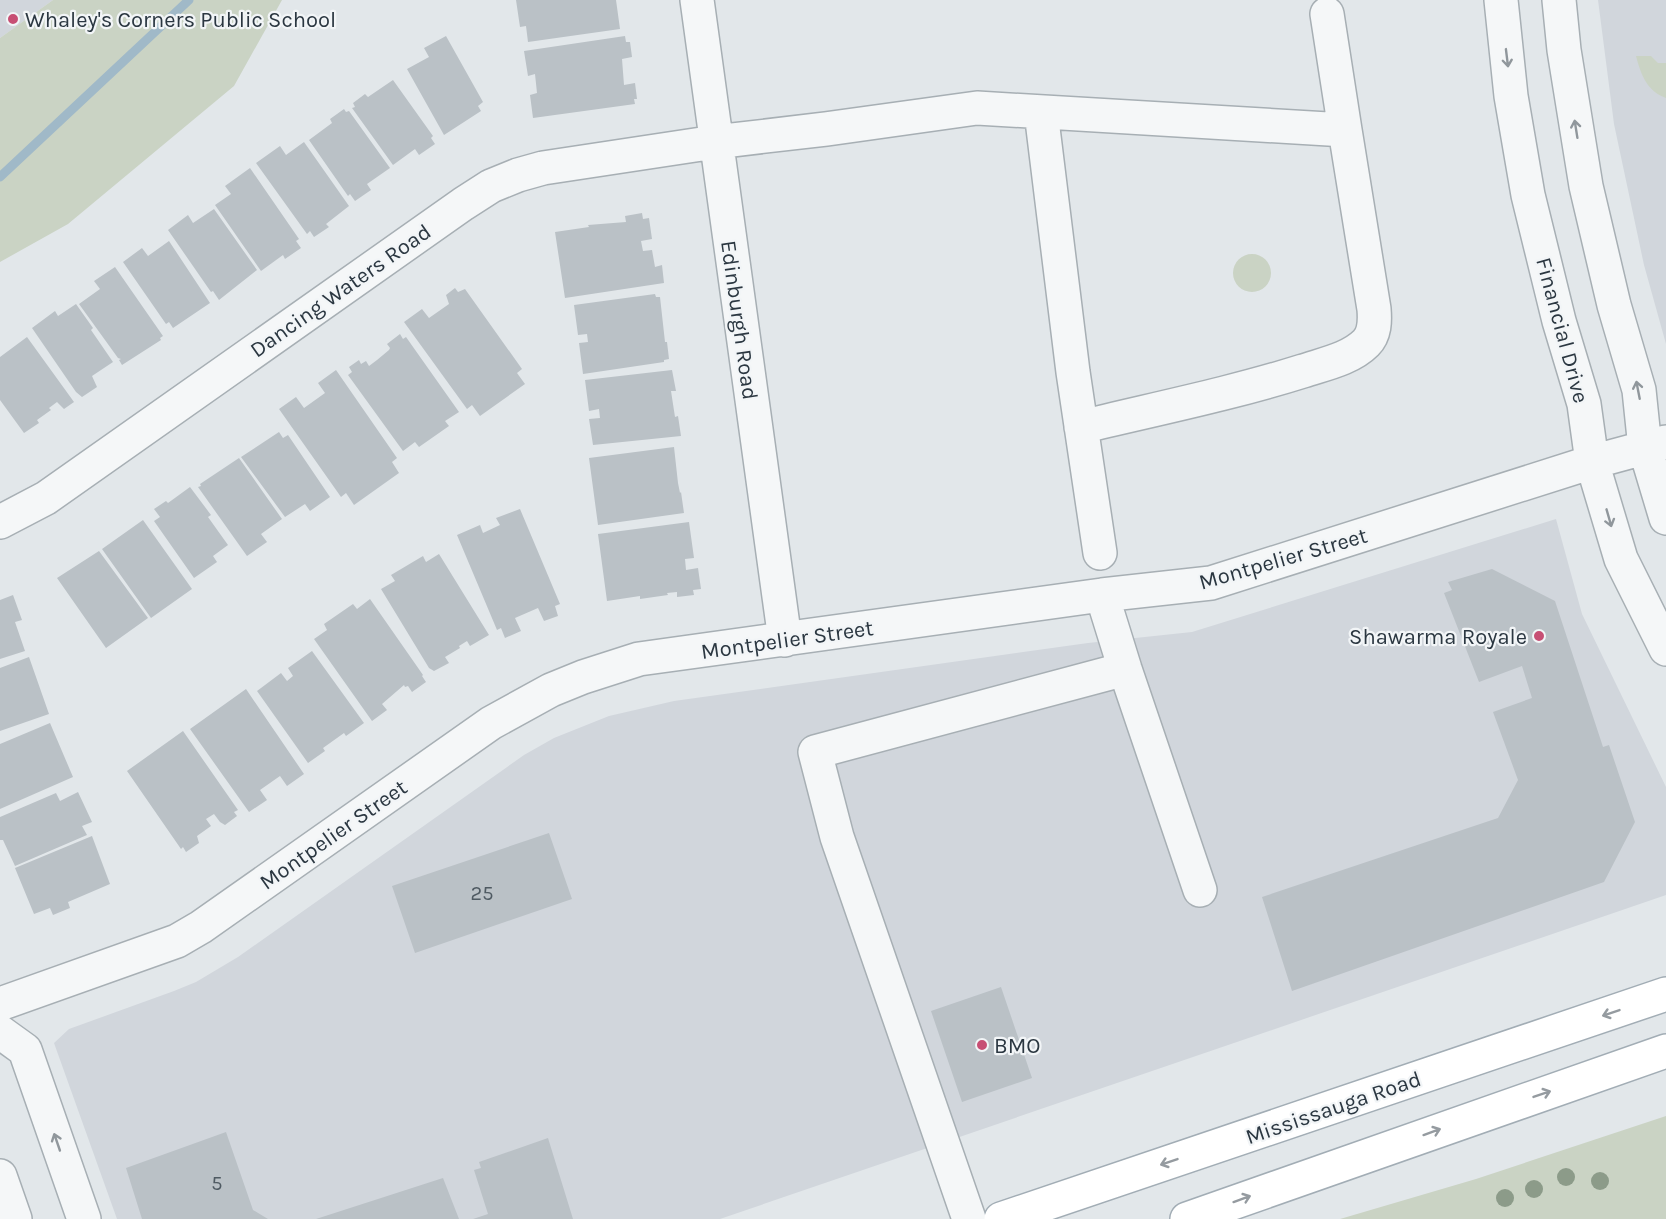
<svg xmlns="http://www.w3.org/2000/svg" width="1666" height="1219" font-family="Karla,sans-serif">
<rect width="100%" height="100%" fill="#e2e7ea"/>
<path fill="#d1d6dc" d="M0,0H53L0,38Z
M1598,0H1666V344L1644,265L1614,124Z
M1556,519L1582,614L1666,787V895L720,1219H117L54,1043L69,1029L174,991L196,982L238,957L524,755L554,738L609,716L674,701L1088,643L1192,632Z"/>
<path fill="#cad3c4" d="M53,0H282L234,86L68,224L0,262V38Z
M1636,56H1651L1658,63H1666V98C1647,91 1641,75 1636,56Z
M1233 273a19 19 0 1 1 38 0a19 19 0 1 1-38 0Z
M1666,1116V1219H1340L1476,1179Z"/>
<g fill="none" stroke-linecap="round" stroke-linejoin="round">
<path stroke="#a0b9c8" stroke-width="9" d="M0,177L189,0"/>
</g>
<path fill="#bac1c6" d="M516,0H616L620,29L528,42L526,26L520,27Z
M446,36L483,102L478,106L481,111L444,135L407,69L429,57L424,48Z
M625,36L626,42H630L632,57L622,59L624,85L635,83L637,99H634L635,104L533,118L530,95L537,93L535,74L528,76L524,51Z
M393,80L433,136L431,138L435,144L419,155L415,149L393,165L352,108L355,107L353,103L365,94L368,97Z
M344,109L346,112L349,111L390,168L367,184L371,190L355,201L350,194L348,196L309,140L332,123L330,119Z
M304,142L349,206L326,224L329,227L314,237L310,231L307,234L256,163L280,146L286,155Z
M250,168L299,239L296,241L301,248L285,259L283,255L261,271L215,205L231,194L225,186Z
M214,209L257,270L219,300L213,291L211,292L168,230L188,215L193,223Z
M642,213L643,219L649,218L652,239L641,241L643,251L652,250L655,267L662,265L664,283L565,298L555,232L589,227L588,225L626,222L625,216Z
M169,241L210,303L173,328L169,322L166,324L123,262L142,248L148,256Z
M115,267L163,336L160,338L161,340L122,365L119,360L121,359L118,358L79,304L100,289L94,281Z
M455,288L458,292L465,289L522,369L517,373L525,384L480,416L472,405L467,409L404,322L422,309L429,318L449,304L446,295Z
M655,294L656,297H660L665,342H667L669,359L664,360V362L583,374L579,343L588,342L587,334L578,335L574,305Z
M76,304L93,328L91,330L113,362L92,376L97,387L82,397L76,392L32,328L55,311L58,316Z
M400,334L403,339L406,337L459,412L445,421L449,426L419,447L415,442L403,451L348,375L352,372L349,367L359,360L361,364L366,361L369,366L377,360L389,350L390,348L387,344Z
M27,337L74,402L64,409L57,402L49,408L51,410L37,420L39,423L24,433L0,400V357Z
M336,370L397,458L392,462L399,473L354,505L346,493L341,497L279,409L296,397L304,408L325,393L318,383Z
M672,370L676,391H671L675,417L678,416L681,436L593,445L589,419L600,418L599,409L589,411L585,380Z
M279,432L283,438L288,435L330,497L310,511L305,504L285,517L241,457Z
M674,447L678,483L680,493L681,492L684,513L598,525L589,458Z
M239,458L282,519L261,534L267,542L247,556L198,487L201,486L200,484Z
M190,487L211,515L208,517L228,545L213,556L217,562L194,578L154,521L160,517L154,509L166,501L168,503Z
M520,509L560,604L555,606L558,616L544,621L538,608L515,618L521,631L505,638L501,628L497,630L457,535L480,525L483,533L500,525L496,518Z
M143,520L192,589L151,618L102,549Z
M689,522L694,558L685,559L686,570L698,568L701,589L693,590L694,595L677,597V592L667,593L668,595L640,599V596L607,601L598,534Z
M99,551L148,618L106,648L57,578Z
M439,554L489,635L470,646L467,641L459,646L460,648L445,657L449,663L434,671L429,668L381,589L395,581L391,575L423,556L426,562Z
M1492,569L1555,601L1603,747L1609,745L1635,822L1604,882L1292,991L1262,897L1498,818L1518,780L1493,712L1532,698L1522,666L1479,682L1444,593L1452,590L1448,582Z
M13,595L22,620L15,622L25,651L0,659V600Z
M370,599L423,675L422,676L426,682L412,692L408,686L405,687L404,685L382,704L387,710L372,721L314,639L327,630L324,624L353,604L357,609Z
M312,651L364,723L346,736L344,733L323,748L325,751L308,763L257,691L281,673L287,681L293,676L288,668Z
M29,657L49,714L0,731V668Z
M246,689L304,774L287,786L280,776L260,790L267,800L249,812L190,729Z
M50,723L73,777L0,809V744Z
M183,731L238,810L234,812L237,816L225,825L220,822L214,814L206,819L211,826L197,836L199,843L186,852L183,847L181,849L127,771Z
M78,792L92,822L82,826L87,835L15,866L3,840H0V817L56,793L60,801Z
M549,833L572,899L415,953L392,886Z
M92,836L110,884L68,902L70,908L53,915L50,908L34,914L15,868Z
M1001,987L1032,1078L962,1102L931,1011Z
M226,1132L253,1210L268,1219H142L126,1168Z
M548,1138L573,1219H473L488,1214L474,1170L481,1168L479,1162Z
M443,1178L459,1219H316Z"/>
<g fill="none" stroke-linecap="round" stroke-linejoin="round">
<defs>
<path id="minor" d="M697,0L785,640
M1501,0L1511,96L1528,195L1559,321L1584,404L1592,462L1621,559L1666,649
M1559,0L1564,50L1586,186L1614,305L1639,390L1645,448L1666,518
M1327,14L1345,130
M1041,112L1073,372L1100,553
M0,522L46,498L463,204L491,186L518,175L543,168L715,142L826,129L977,108L1345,130L1374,309C1375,321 1375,334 1366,343C1350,359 1324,364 1303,371C1230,394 1155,409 1081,427
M1102,595L1125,669L1200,890
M0,1004L177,941L201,927L491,723L551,690L583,677L639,659L1102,595L1211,583L1592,462L1666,442
M0,1032L25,1050L84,1219
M0,1176L15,1219
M969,1219L837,837L815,752L1125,669"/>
<path id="major" d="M1001,1219L1666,994
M1187,1219L1666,1051"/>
</defs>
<use href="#minor" stroke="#a7afb4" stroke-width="36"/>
<use href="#major" stroke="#a2adb5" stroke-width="36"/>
<use href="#minor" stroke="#f5f7f8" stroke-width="33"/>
<use href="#major" stroke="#fff" stroke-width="33"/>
</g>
<g fill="#8c9b89">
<circle cx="1566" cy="1177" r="9"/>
<circle cx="1600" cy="1181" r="9"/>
<circle cx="1534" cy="1189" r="9"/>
<circle cx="1505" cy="1198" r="9"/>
</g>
<defs><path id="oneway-shaft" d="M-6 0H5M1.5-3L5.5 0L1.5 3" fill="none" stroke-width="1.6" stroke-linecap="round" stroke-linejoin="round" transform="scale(1.5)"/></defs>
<g stroke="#90979c">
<use href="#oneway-shaft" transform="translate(1507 58) rotate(83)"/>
<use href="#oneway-shaft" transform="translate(1576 129) rotate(-99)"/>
<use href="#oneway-shaft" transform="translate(1638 390) rotate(-101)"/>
<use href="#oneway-shaft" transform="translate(1609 518) rotate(74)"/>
<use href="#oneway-shaft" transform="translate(57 1142) rotate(-109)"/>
</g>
<g stroke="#959ba0">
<use href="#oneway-shaft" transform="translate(1611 1013) rotate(161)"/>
<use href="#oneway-shaft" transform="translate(1542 1094) rotate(-19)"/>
<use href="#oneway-shaft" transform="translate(1432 1132) rotate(-20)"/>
<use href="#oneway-shaft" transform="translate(1169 1162) rotate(161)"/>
<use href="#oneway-shaft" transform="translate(1242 1199) rotate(-20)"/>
</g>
<g fill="#c74f74" stroke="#f2f5f7" stroke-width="2">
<circle cx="13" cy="19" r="6"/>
<circle cx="1539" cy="636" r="6"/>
<circle cx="982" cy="1045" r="6"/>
</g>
<g text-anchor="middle" stroke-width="4.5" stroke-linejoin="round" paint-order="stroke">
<g font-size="20" fill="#4f5a62">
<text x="482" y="900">25</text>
<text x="217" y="1190">5</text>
</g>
<g font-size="22" fill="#2b3741" stroke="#f2f5f7" text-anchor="start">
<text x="25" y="27">Whaley's Corners Public School</text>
<text x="1527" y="644" text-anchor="end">Shawarma Royale</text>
<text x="994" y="1053">BMO</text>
</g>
<g font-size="22" fill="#2b3741" stroke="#f2f5f7">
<text transform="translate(340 290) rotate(-35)" y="8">Dancing Waters Road</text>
<text transform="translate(740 320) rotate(82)" y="8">Edinburgh Road</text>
<text transform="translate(1563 330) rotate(75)" y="8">Financial Drive</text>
<text transform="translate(1283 558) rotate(-16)" y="8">Montpelier Street</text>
<text transform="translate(787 639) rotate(-8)" y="8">Montpelier Street</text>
<text transform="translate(333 834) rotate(-35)" y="8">Montpelier Street</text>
<text transform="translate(1333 1107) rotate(-19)" y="8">Mississauga Road</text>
</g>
</g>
</svg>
